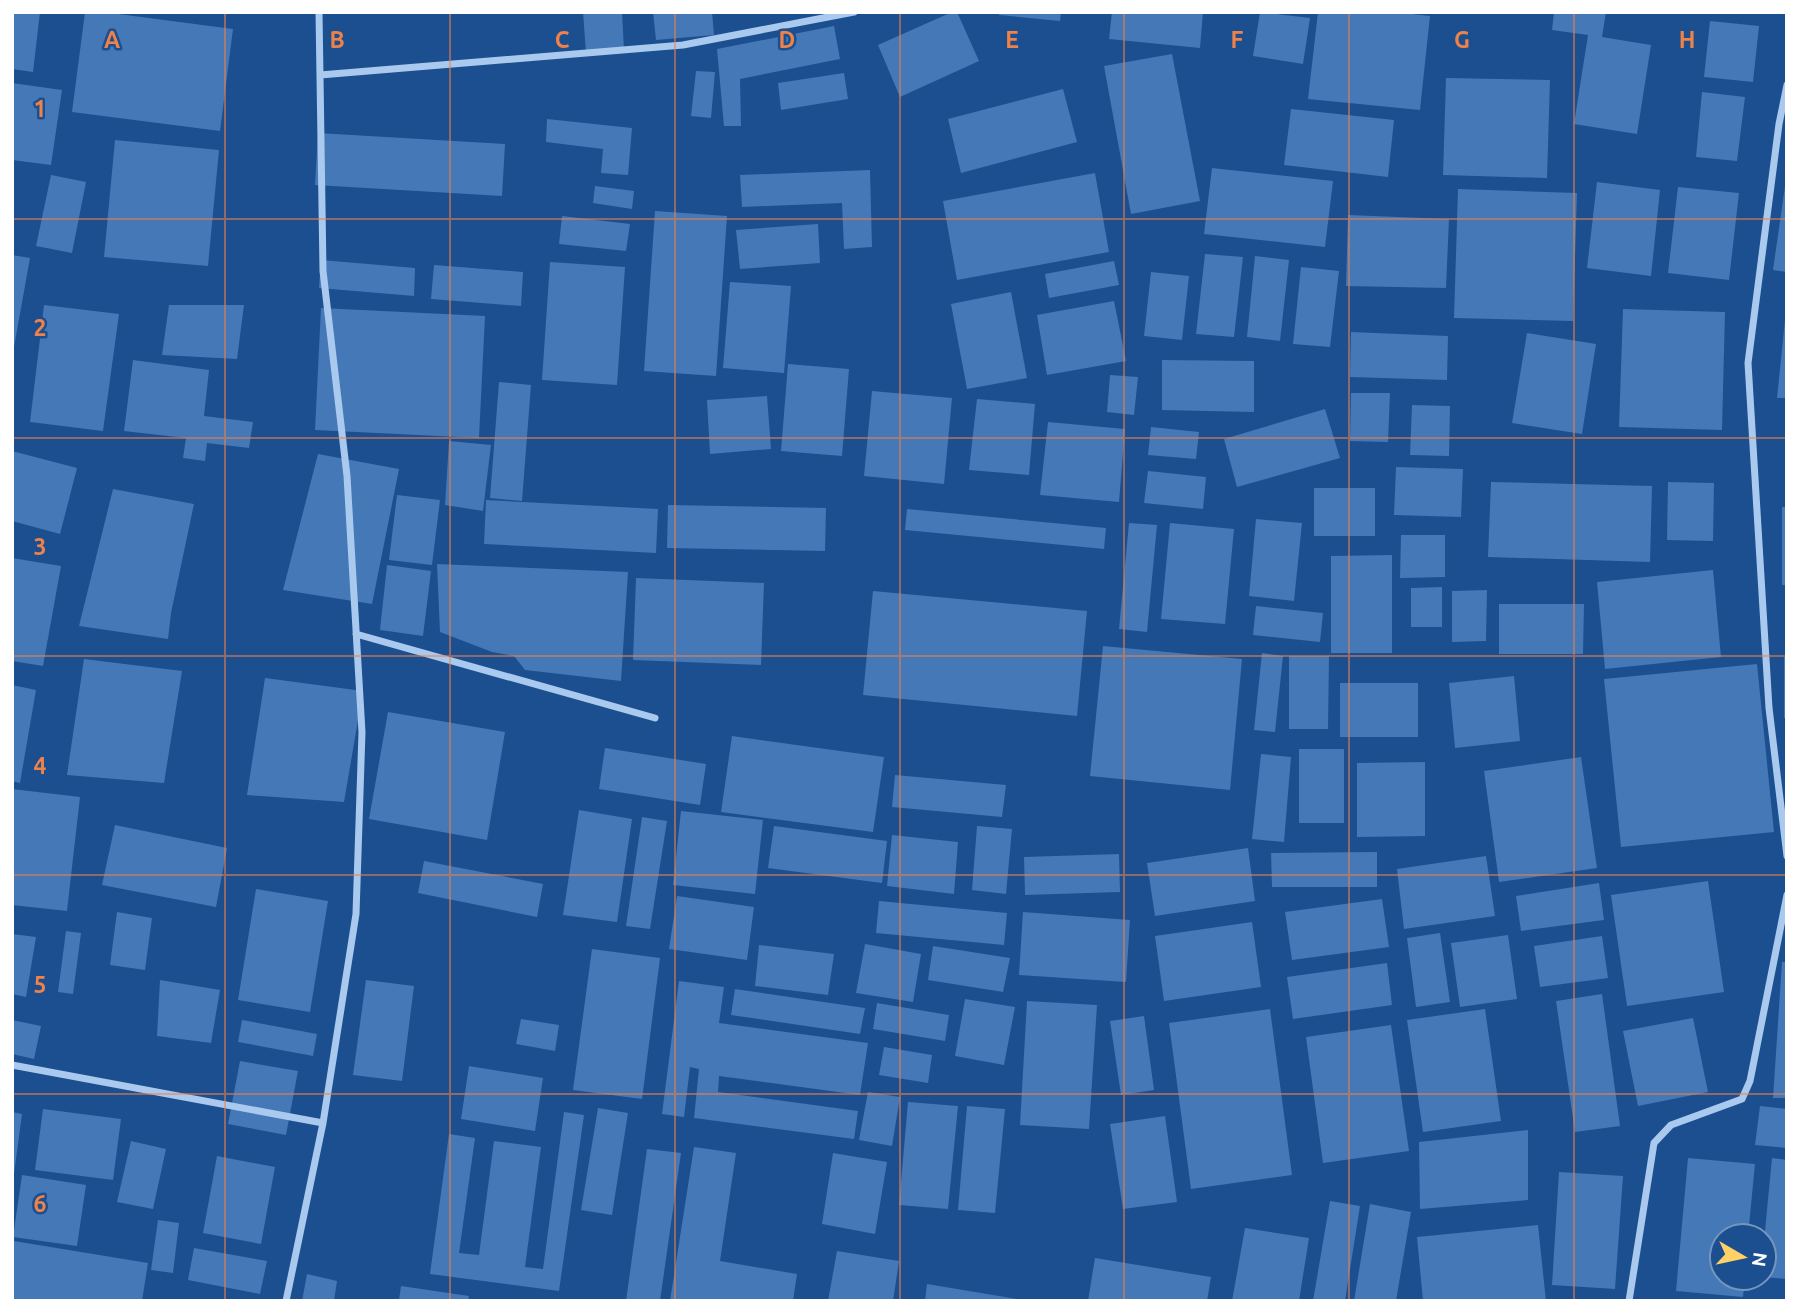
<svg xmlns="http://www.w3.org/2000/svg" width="1799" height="1313" font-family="Ubuntu,sans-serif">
<rect width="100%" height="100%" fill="#1b4f8f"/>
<path fill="#4478b7" d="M12,12H40L33,72L12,69Z
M85,12H103L233,29L220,131L72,112Z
M583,12H622L624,50L586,53Z
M653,12H712L714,35L656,40Z
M952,12H957L979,61L900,97L878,45Z
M999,12H1061L1060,21L999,15Z
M1112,12H1203L1200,48L1109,39Z
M1260,12L1310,18L1303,64L1253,56Z
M1318,12H1394L1430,16L1420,110L1308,99Z
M1554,12H1606L1602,37L1651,45L1637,134L1574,124L1588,35L1552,30Z
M1710,21L1759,26L1753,82L1704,77Z
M834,26L840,59L740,79L741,126H724L717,49Z
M1172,54L1200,201L1131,214L1104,66Z
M696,71L715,72L711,118L691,116Z
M844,73L848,99L781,110L778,83Z
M1446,78L1550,80L1547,178L1443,175Z
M12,83L62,90L51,165L12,160Z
M1063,89L1077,142L961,173L948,119Z
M1702,92L1745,97L1737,161L1696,157Z
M1291,109L1394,120L1388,177L1284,165Z
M547,119L632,128L628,175L601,173L603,149L546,142Z
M318,133L505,144L502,196L315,185Z
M115,140L219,150L208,266L104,257Z
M1212,168L1333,181L1325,247L1204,234Z
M870,170L872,247L844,249L842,203L742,207L740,175Z
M1095,173L1109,252L957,280L943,201Z
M51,175L86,182L72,253L36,246Z
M1597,182L1660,190L1651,276L1587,268Z
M595,186L634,191L632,209L593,203Z
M1785,186H1787V272L1773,270Z
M1678,187L1739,193L1729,280L1668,273Z
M1458,189L1577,193L1573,321L1454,318Z
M655,211L727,216L716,376L644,371Z
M1348,215L1449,219L1446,288L1346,286Z
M562,216L630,224L626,251L559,244Z
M818,224L820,263L740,269L736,230Z
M1205,254L1243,257L1234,337L1196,334Z
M12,255L30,258L14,347H12Z
M1255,256L1289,260L1280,341L1247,337Z
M321,260L415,268L414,296L319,288Z
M1114,261L1119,285L1049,298L1045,274Z
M550,262L625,267L617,385L542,380Z
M434,265L523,272L521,306L431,299Z
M1301,267L1339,271L1330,347L1293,344Z
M1151,272L1189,276L1182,340L1144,336Z
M730,282L791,286L784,373L723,368Z
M1011,292L1027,378L967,389L951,304Z
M1114,301L1126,361L1047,375L1037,315Z
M44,305L119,314L103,431L30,422Z
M169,305H244L237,359L162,355Z
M321,308L485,316L479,438L315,430Z
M1623,309L1725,312L1722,430L1619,427Z
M1785,320H1787V398H1777Z
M1351,332L1448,336L1447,380L1350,377Z
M1527,333L1596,344L1582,434L1512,423Z
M133,360L209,370L204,416L253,422L249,448L207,443L205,461L183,458L186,438L124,431Z
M1162,360L1254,361V412L1162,410Z
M788,364L849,369L842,456L781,451Z
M1110,375L1138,377L1134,415L1107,412Z
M499,382L531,385L522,501L490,498Z
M872,391L952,398L944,484L864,476Z
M1351,393H1390L1388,442L1350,441Z
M767,396L771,449L710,454L707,400Z
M977,399L1035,404L1029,475L969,470Z
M1412,405L1450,406L1449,456L1410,455Z
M1325,409L1340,458L1237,487L1224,439Z
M1048,422L1125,429L1119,502L1040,495Z
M1151,427L1199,432L1196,459L1148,455Z
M449,441L491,445L483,511L445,505Z
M12,451L77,468L60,534L12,521Z
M318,454L399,469L372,604L283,590Z
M1396,467L1463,469L1461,517L1394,515Z
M1148,471L1206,477L1203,509L1144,503Z
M1491,482L1652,486L1650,562L1488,557Z
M1668,482L1714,483L1713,541L1667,540Z
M1314,488H1375V536H1314Z
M113,489L194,504L171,613L168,639L79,626Z
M397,495L440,500L432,565L389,560Z
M486,500L658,509L656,553L484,544Z
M668,505L826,508L825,551L667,548Z
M1782,507H1787V585H1782Z
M907,509L1106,528L1104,549L905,530Z
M1256,519L1302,523L1294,601L1249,596Z
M1129,523L1157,525L1147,632L1119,629Z
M1170,523L1234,529L1225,624L1161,619Z
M1401,535H1445V577L1400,578Z
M1392,555V653H1331V556Z
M12,558L61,566L43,666L12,661Z
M437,564L628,572L621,681L525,670L514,656L492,652L440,632Z
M387,565L431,571L423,636L380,630Z
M1713,570L1721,657L1605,669L1597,582Z
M636,578L764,583L761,665L633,660Z
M1442,587V627H1411V588Z
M1487,590L1486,641L1452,642V591Z
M873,591L1087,611L1077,716L863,695Z
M1499,604H1584L1583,654H1499Z
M1256,606L1323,613L1320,642L1253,635Z
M1103,646L1242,659L1230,790L1090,776Z
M1262,653L1283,656L1275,732L1254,730Z
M1289,656H1329L1328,729H1289Z
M1784,657H1787V718H1784Z
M84,659L182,671L164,783L67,775Z
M1757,664L1774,832L1621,847L1604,679Z
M1514,676L1520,741L1455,748L1449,683Z
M265,678L363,691L344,802L247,795Z
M1340,683H1418V737H1340Z
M12,685L36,690L20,783L12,781Z
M388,712L505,732L487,840L369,819Z
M732,736L884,757L873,832L721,812Z
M605,748L706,764L700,805L599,789Z
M1299,749H1344V823H1299Z
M1261,754L1291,757L1284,842L1252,839Z
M1581,757L1597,868L1499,882L1484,771Z
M1425,762V836L1357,837V763Z
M895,775L1006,785L1002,817L892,807Z
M12,789L80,797L67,911L12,905Z
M579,810L632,819L617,922L563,915Z
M681,811L763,820L755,894L673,885Z
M642,817L667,821L650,929L626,926Z
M115,825L227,848L216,907L102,885Z
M774,826L887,841L882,883L768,868Z
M977,826L1012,829L1006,894L972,890Z
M892,835L958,842L954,894L887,886Z
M1248,848L1255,901L1155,916L1147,863Z
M1377,852V887H1272L1271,853Z
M1119,854L1120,892L1025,895L1024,857Z
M1486,856L1495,916L1404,929L1397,869Z
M424,861L543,884L537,917L418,893Z
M1708,881L1724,992L1627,1006L1611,895Z
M1599,883L1604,920L1521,931L1516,896Z
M256,889L328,901L310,1012L238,1000Z
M677,896L754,907L747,960L669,949Z
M1382,899L1389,947L1292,960L1285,912Z
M879,901L1007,913L1004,945L876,933Z
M117,912L152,918L145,970L110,965Z
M1023,912L1130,920L1126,982L1019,975Z
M1252,922L1261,987L1164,1001L1155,936Z
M66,931L81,933L73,994L58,992Z
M1440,933L1450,1002L1416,1007L1407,938Z
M12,934L36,937L26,997L12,994Z
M1508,935L1517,999L1460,1007L1451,943Z
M1602,936L1608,978L1540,987L1534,946Z
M865,944L921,954L913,1002L856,993Z
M759,945L834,954L828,995L755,986Z
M933,946L1010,958L1003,992L928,980Z
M592,949L660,958L642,1099L573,1090Z
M1782,962H1787V1098H1773Z
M1387,963L1392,1005L1293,1019L1287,977Z
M160,980L220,990L211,1043L157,1036Z
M366,980L414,986L402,1081L353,1075Z
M679,981L724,987L719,1023L868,1043L860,1095L719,1076L718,1092L858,1111L854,1139L694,1118L699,1069L690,1067L684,1117L662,1114Z
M735,989L865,1008L860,1034L731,1015Z
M1602,994L1620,1126L1575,1132L1556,1001Z
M965,999L1015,1007L1004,1065L955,1056Z
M1027,1001L1097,1005L1089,1129L1020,1125Z
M877,1003L949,1015L945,1041L873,1029Z
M1270,1009L1292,1175L1191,1189L1169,1023Z
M1485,1009L1501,1121L1423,1132L1407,1020Z
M1144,1016L1154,1090L1121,1095L1110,1021Z
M1693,1018L1708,1092L1638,1106L1623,1031Z
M521,1019L559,1025L555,1051L516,1044Z
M12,1020L41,1026L34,1059L12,1054Z
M242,1020L317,1034L313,1056L238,1042Z
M1391,1025L1409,1151L1323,1163L1306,1037Z
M884,1047L932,1055L928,1083L879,1075Z
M240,1061L298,1071L286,1135L228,1124Z
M469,1066L543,1078L535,1131L461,1119Z
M868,1092L900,1097L892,1146L859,1140Z
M908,1102L958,1106L948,1209L899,1205Z
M967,1106L1005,1109L995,1213L958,1210Z
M1760,1106L1787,1109V1148L1755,1145Z
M598,1108L628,1113L612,1215L581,1210Z
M43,1109L121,1119L113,1180L35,1170Z
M12,1112L22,1114L14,1174H12Z
M564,1112L584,1115L559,1291L430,1274L449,1134L475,1138L459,1253L479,1255L494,1141L541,1147L525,1267L543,1269Z
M1165,1116L1177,1202L1123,1209L1110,1124Z
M1528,1130V1200L1420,1209L1419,1142Z
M131,1141L166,1149L153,1209L117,1202Z
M694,1147L736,1153L720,1261L797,1274L793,1301H670Z
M647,1149L681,1153L660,1301H626Z
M833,1153L887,1162L875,1234L822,1224Z
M217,1156L275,1167L261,1244L203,1233Z
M1688,1158L1755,1164L1748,1236H1722V1278H1745L1743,1297L1676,1291Z
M1772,1158L1787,1160V1279L1764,1277V1241Z
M1559,1172L1623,1176L1615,1289L1552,1285Z
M22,1175L86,1185L77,1246L13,1237Z
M1330,1201L1360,1206L1345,1301H1313Z
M1370,1204L1411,1212L1396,1301H1354Z
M158,1220L179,1223L173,1273L151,1270Z
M1538,1225L1546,1301H1423L1417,1237Z
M1245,1228L1309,1238L1299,1301H1232Z
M14,1241L148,1263L142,1301H12Z
M194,1248L267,1261L260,1294L188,1280Z
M837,1251L899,1261L893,1301H828Z
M1095,1258L1211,1277L1207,1301H1088Z
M307,1274L337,1281L334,1301H302Z
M927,1284L1017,1299V1301H925Z
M401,1286L469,1296L468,1301L399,1300Z"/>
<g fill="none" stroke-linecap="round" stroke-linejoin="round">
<path stroke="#a9c9ee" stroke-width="7" d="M320,75L683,45L854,12
M1787,85L1779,124L1748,363L1769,708L1787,856
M356,634L655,718
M12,1065L323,1123
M286,1301L323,1123L356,914L362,732L347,476L323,271L319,12
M1629,1301L1654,1143L1671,1125L1742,1099L1750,1081L1787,895"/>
</g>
<path fill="none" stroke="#ee8249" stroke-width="2" stroke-opacity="0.55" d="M225,12V1301M450,12V1301M675,12V1301M900,12V1301M1124,12V1301M1349,12V1301M1574,12V1301M12,219H1787M12,438H1787M12,656H1787M12,875H1787M12,1094H1787"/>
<g font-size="23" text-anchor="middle" font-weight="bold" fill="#ee8249" stroke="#1b4f8f" stroke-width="5" stroke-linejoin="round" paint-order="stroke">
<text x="112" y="48">A</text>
<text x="337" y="48">B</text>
<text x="562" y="48">C</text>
<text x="787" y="48">D</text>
<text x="1012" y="48">E</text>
<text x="1237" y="48">F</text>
<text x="1462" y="48">G</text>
<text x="1687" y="48">H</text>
<text x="40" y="117">1</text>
<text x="40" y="336">2</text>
<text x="40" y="555">3</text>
<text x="40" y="774">4</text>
<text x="40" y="993">5</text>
<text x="40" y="1212">6</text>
</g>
<rect width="1799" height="1313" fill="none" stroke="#ffffff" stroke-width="28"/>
<g transform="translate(1743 1257) rotate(99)"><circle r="33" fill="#1b4f8f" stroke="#7695bc" stroke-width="2"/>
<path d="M0-5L12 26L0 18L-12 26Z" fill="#ffd166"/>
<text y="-10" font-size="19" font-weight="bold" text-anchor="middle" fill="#ffffff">N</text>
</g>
</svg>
